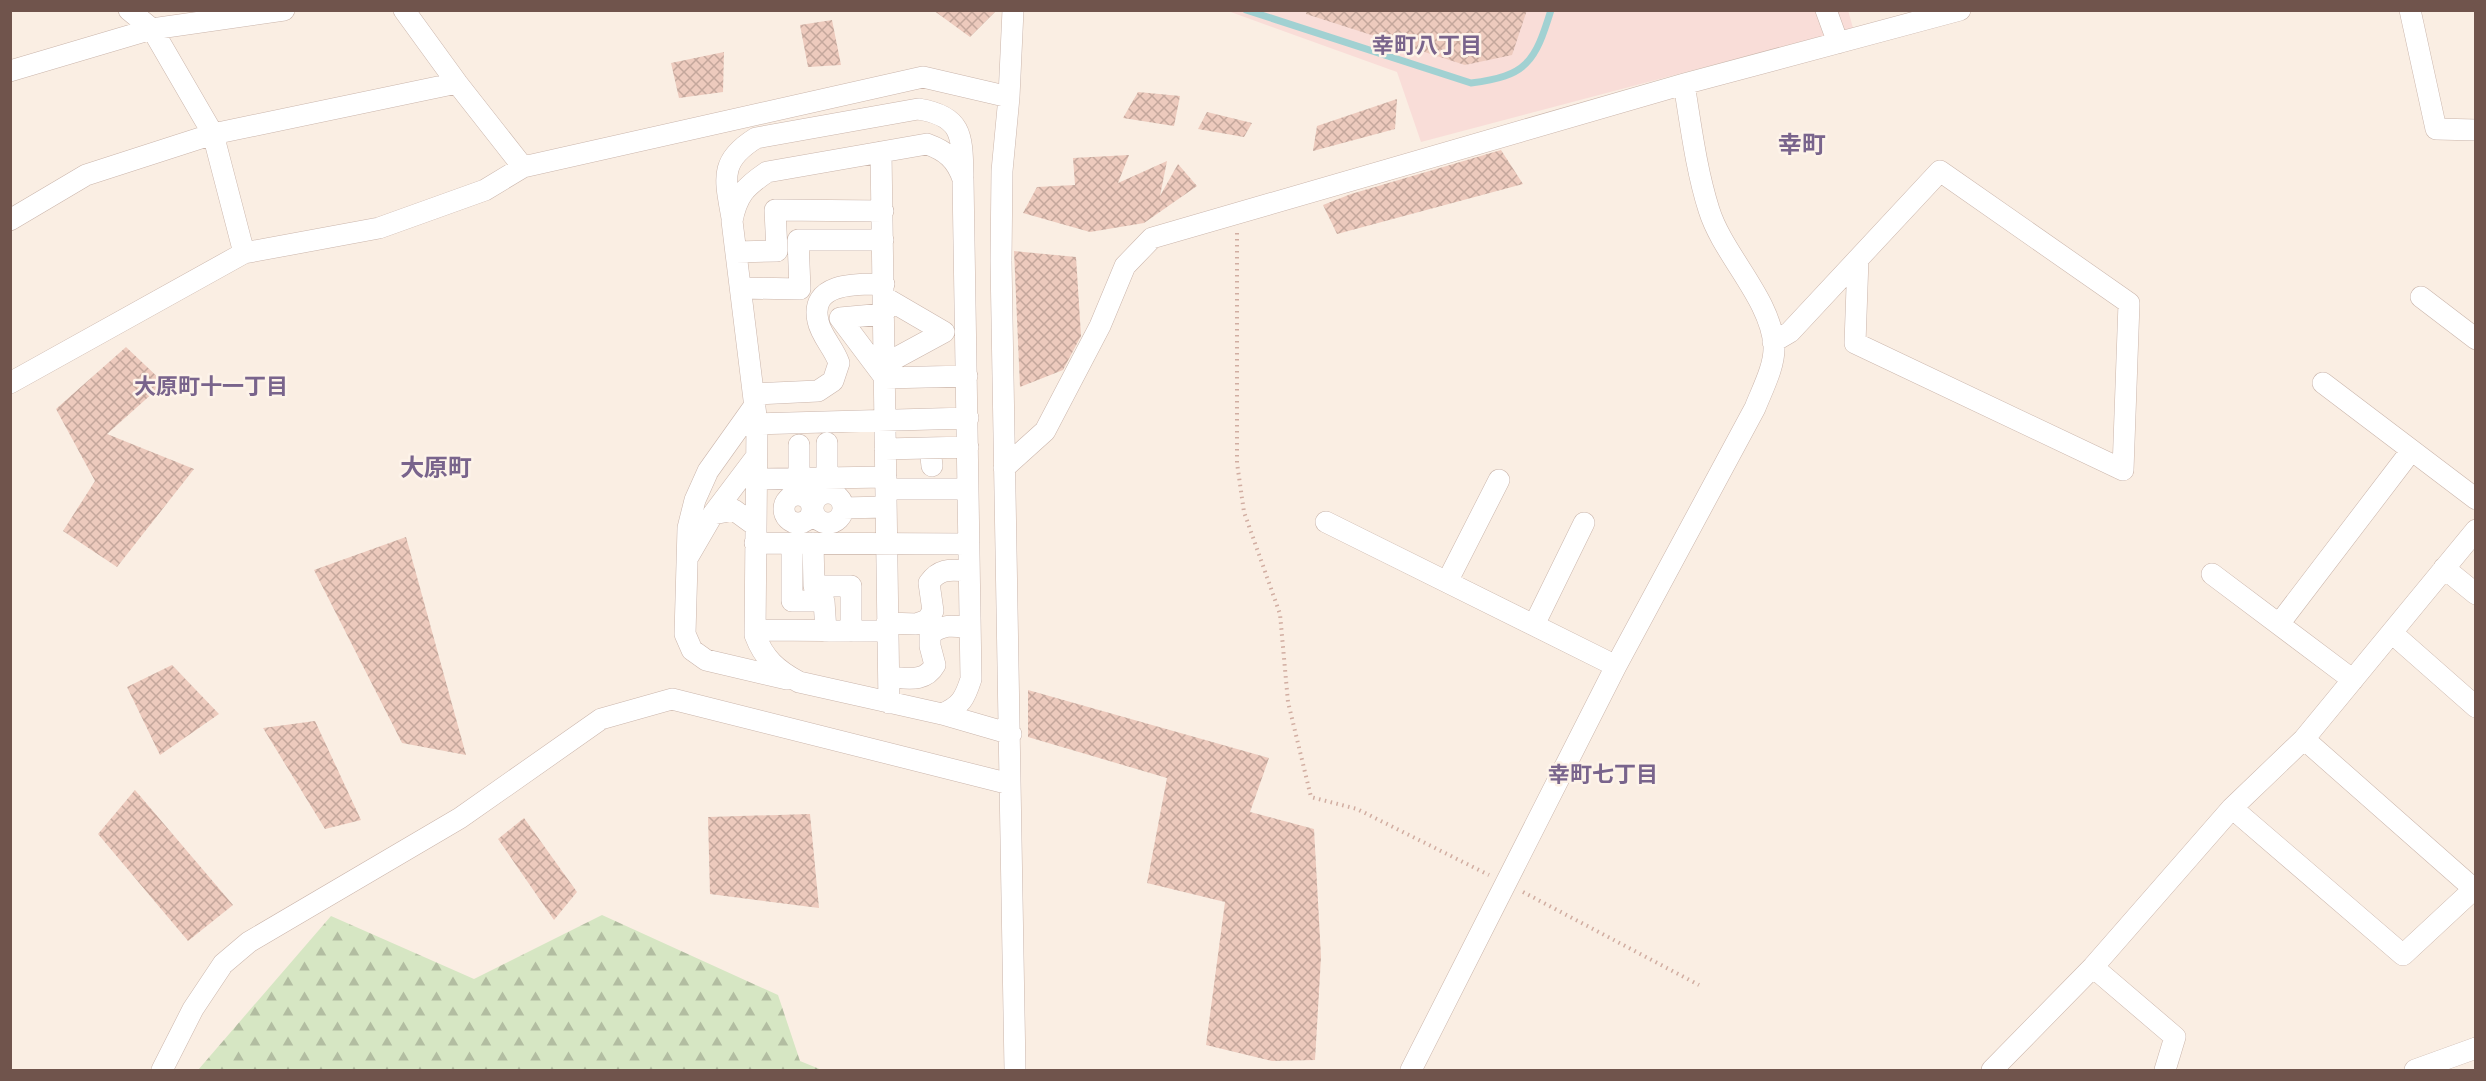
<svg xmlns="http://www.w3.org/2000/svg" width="2486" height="1081" font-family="Karla,'Noto Sans JP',sans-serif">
<defs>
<pattern id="forest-firs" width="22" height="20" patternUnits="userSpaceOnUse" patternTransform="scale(1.5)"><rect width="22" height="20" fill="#d6e6c3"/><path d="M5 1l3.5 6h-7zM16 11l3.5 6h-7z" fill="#b2bda1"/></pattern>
<pattern id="building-cross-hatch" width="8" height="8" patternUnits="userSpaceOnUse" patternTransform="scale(1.5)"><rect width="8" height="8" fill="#edcabd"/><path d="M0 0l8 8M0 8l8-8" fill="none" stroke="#c4a79c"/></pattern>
</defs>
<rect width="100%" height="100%" fill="#faeee3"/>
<path fill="#f9ddd8" d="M1848,10L1853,28L1421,142L1397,72L1228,11Z"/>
<path fill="url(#forest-firs)" d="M602,915L778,995L800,1061L822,1070H198L331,916L474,979Z"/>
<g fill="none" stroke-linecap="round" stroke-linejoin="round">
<path stroke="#a1d1d2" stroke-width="7" d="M1246,10L1471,83C1527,76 1535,62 1551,10"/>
</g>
<path fill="url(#building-cross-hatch)" d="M933,10H997L970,37Z
M1307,10H1527L1512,55L1465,65L1306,14Z
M832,20L841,65L808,67L800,25Z
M724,52L723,92L679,98L671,63Z
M1138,92L1180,96L1174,126L1123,118Z
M1397,99L1395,129L1313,151L1317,126Z
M1207,112L1252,123L1244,137L1198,129Z
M1501,150L1523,184L1337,234L1323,205L1351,194Z
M1129,155L1118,183L1167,161L1160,196L1178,164L1197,186L1144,223L1090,232L1023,213L1037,187L1075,185L1073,158Z
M1014,251L1076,257L1081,336L1063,370L1020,387Z
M126,347L164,383L107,434L194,469L117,567L63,531L95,481L56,409Z
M406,537L466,755L402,743L314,570Z
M172,665L219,714L160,755L127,687Z
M1028,690L1269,758L1250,812L1314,829L1321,957L1315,1060L1272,1061L1206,1045L1225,902L1147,883L1167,778L1028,737Z
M315,721L361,820L325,829L263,728Z
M135,790L233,905L188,941L98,834Z
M810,814L819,908L710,894L708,817Z
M524,818L577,892L554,920L498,839Z"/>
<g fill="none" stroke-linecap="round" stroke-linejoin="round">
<defs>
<path id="minor" d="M129,10L152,29L213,134L244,253
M404,10L457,83L523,167
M1013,10L1009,97L1002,171L1001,261L1015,1070
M1826,10L1838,43
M2410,10L2436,129L2476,130
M10,71L152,29L284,10
M927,144C946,151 956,159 963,179L971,679C965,698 961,706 942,714L799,682C777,670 764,659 755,635L757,424L732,221C737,195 745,187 767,172Z
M881,152L889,703
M732,218C725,178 719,161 756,138L918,109C963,116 962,136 963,176
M10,220L86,175L213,134L457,83
M736,252L777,251L775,210L883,211
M741,288L800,289L798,240H883
M884,297L944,332L885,364
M2421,297L2476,339
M884,314L840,318L885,378L967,376
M1773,342L1790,332L1940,171L2129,303L2123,470L1855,343L1858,259
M10,383L244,253L379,228L485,190L523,167L923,77L1009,97
M2323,383L2476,499
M754,394L818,391L833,381L839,363C834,348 821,336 818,321C809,281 860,284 884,284
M755,405L708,471L695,500L688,528L685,634L692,650L706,660L787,679
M757,424L968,418
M827,443V478
M799,445V478
M930,448L932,466
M885,449L968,447
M1004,468L1045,431L1100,326L1125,266L1152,238L1684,84L1960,10
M756,479L886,477
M886,489H968
M813 508a15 15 0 1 1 30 0a15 15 0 1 1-30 0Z
M784 509a14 14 0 1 1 28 0a14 14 0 1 1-28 0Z
M843,508L886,507
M713,514L756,457
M1326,522L1616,666
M755,543L969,544
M792,543V601H824L826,631
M813,543L814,586H851V631
M688,557L713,514L734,510L756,526
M2444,568L2476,594
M2212,574L2353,680
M1447,582L1499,480
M887,623L916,624L927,620L933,611L929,583C940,567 952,570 969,571
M2279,624L2411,451
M1534,625L1584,523
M755,630L887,631
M2392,633L2476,707
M889,677C907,678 925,683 935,665L930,646V635C943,623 955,626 970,628
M942,714L1011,734
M2232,808L2403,955L2474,889L2304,739
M2093,967L2175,1037L2165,1070
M162,1070L193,1009L223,964L249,942L460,818L601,719L672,699L1010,784
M1411,1070L1616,666L1755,408C1762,390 1775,366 1774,346C1771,299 1723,255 1709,210C1696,169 1691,126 1684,84
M1992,1070L2093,967L2232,808L2304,739L2476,530
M2415,1070L2476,1048"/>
</defs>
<use href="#minor" stroke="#cab5ab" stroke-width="22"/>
<path stroke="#d1ada1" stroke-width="4" stroke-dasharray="1.5 4.5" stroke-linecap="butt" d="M1237,233V463L1244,512L1280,614L1288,702L1311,797L1357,809L1489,875
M1523,892L1699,985"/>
<use href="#minor" stroke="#fff" stroke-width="21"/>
</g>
<g text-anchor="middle" stroke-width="5" stroke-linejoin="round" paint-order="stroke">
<g font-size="22" font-weight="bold" fill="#79648c" stroke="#fdf3e9">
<text x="1427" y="53">幸町八丁目</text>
<text x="211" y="394">大原町十一丁目</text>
<text x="1603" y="782">幸町七丁目</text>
</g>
<g font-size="24" font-weight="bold" fill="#79648c" stroke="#fdf3e9">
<text x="1802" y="153">幸町</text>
<text x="436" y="476">大原町</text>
</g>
</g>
<rect width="2486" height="1081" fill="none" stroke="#70544c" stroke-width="24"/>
</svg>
